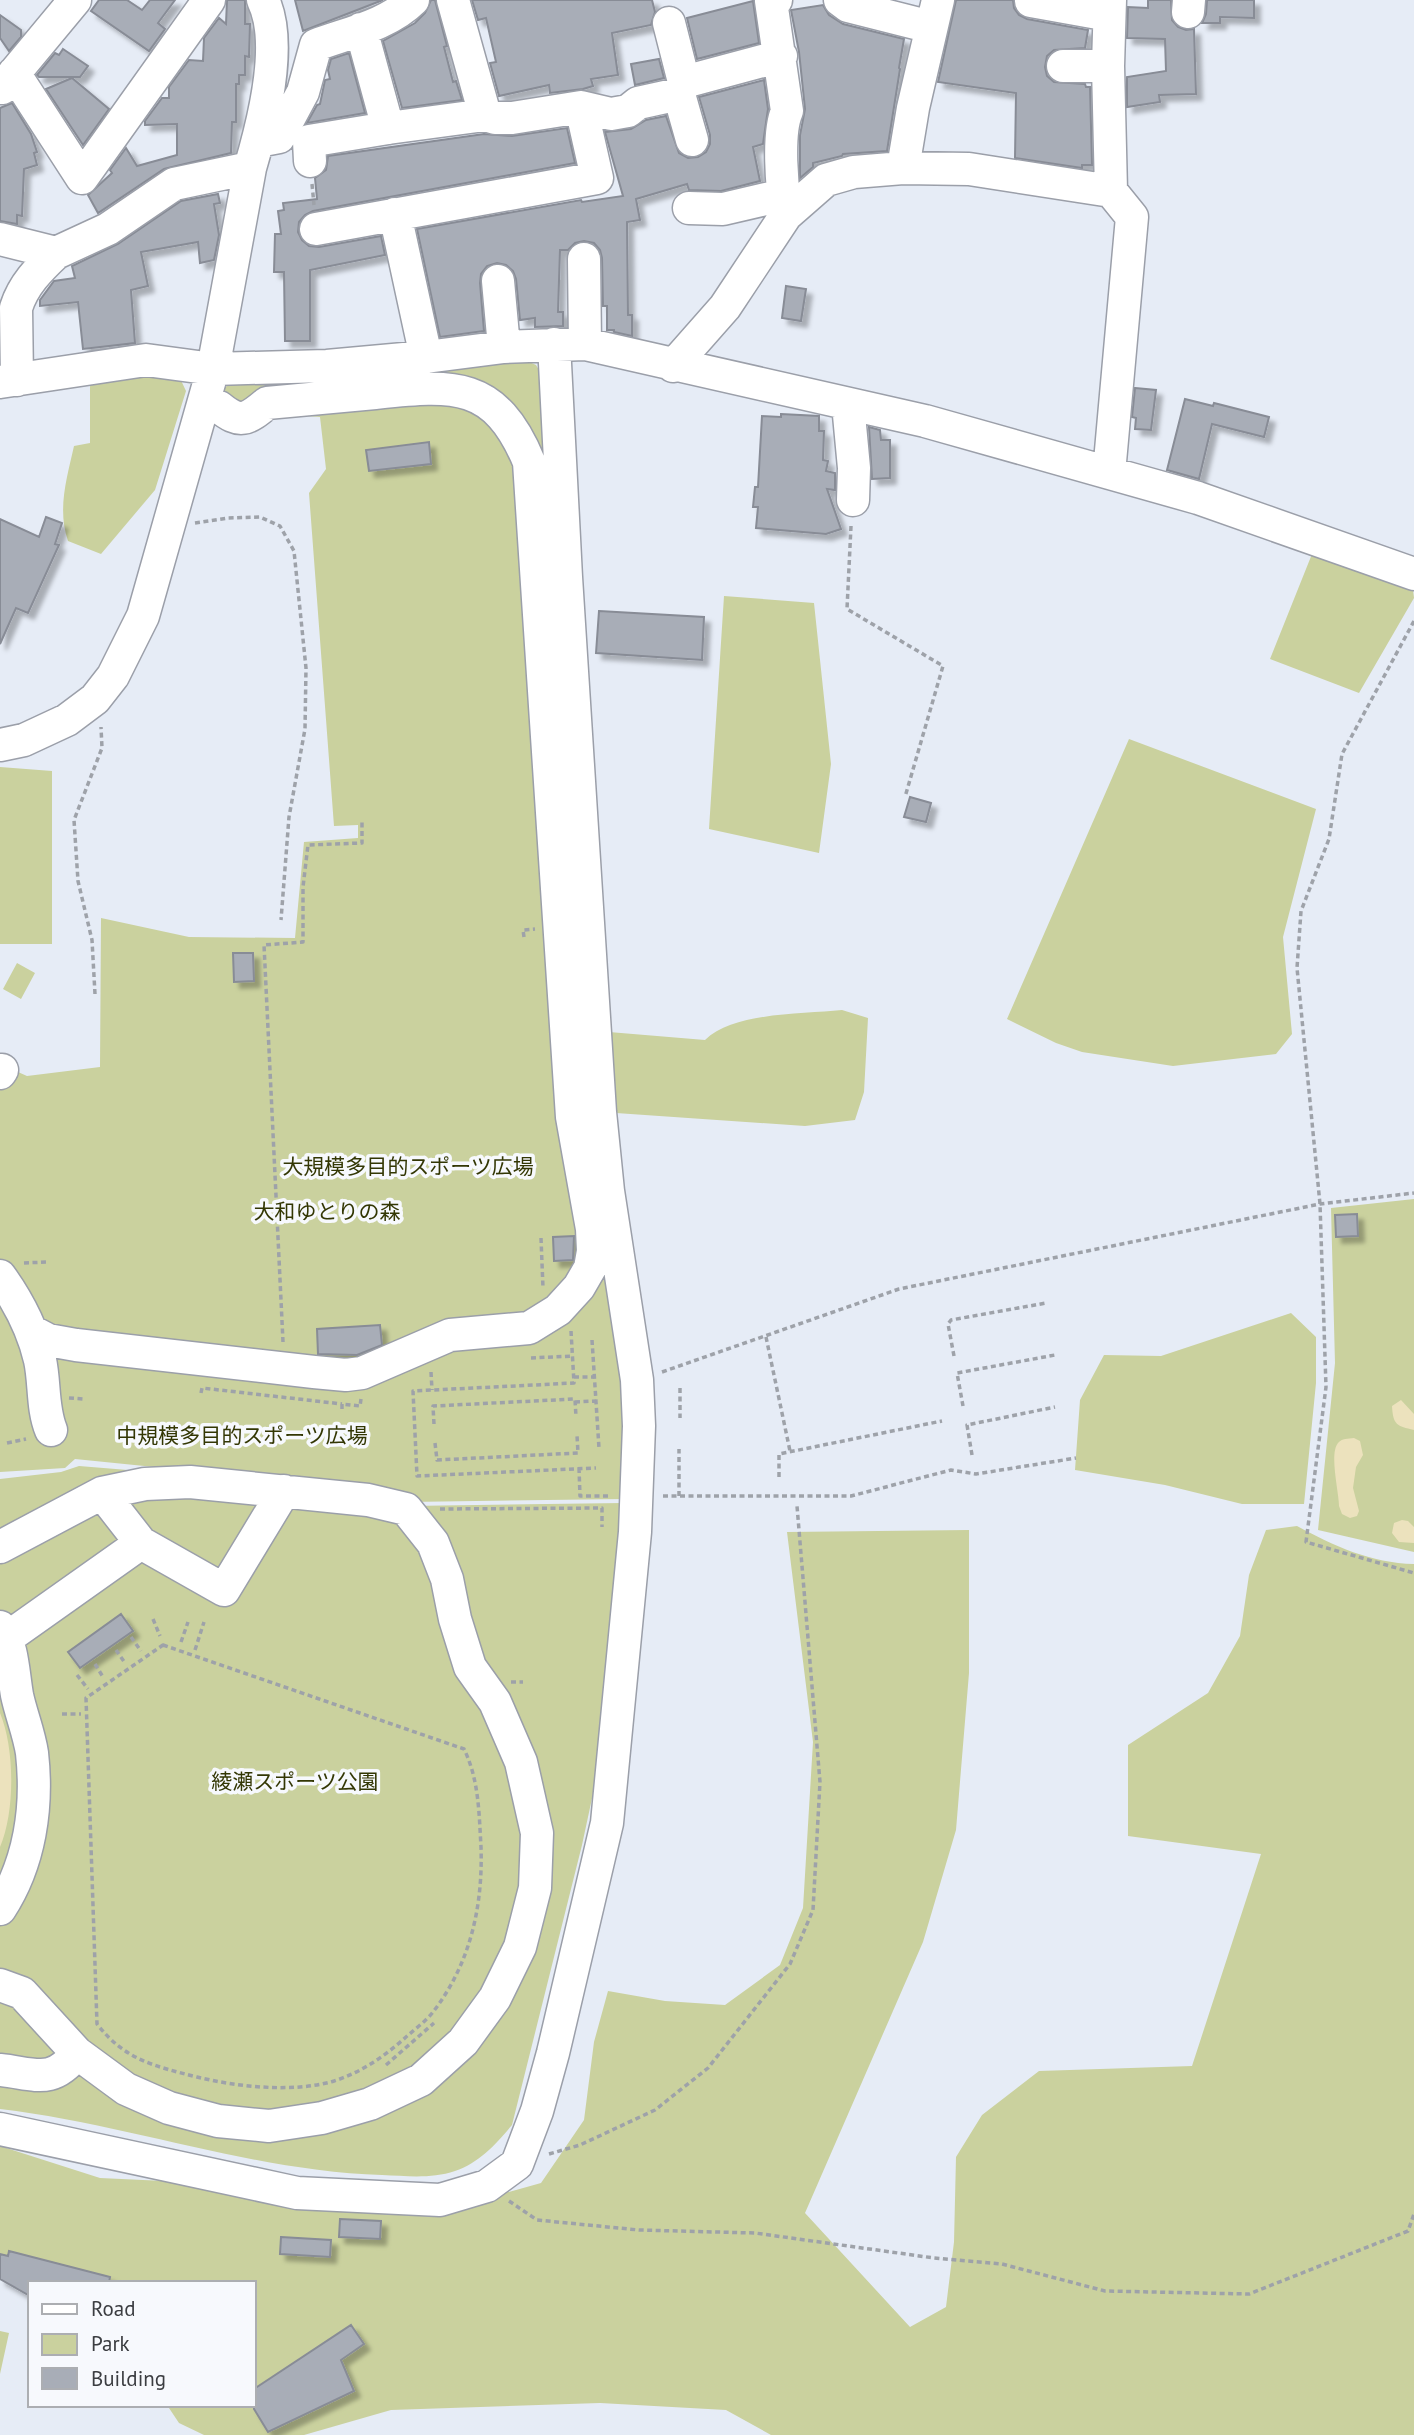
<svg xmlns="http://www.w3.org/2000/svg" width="1414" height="2435" font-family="'PT Sans','Noto Sans JP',sans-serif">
<defs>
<filter id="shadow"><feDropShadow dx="6" dy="6" stdDeviation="2" flood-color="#0004"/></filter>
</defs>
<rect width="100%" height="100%" fill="#e6ecf6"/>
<path fill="#cad19e" d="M518,357L536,365L542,375L625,1358L624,1499L408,1502L363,1488L75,1459L65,1468L0,1472V1064L27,1076L100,1067L101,918L189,937L295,938L304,842L358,838V825L334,826L309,493L326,469L320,417L266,413L231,432L220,427L213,412L222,388L238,382Z
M177,372L186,391L155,490L101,554L68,541C57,509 67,478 74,446L90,443V377Z
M1314,549L1412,582L1414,598L1359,693L1270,659Z
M724,596L814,603L831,764L819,853L709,829Z
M1129,739L1316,809L1283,937L1292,1034L1276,1054L1173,1066L1082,1052L1056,1043L1007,1019Z
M0,767L52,771V944H0Z
M17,963L35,973L21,999L3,989Z
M842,1010L868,1018L864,1092L855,1120L805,1126L616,1113L609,1032L705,1040C734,1012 803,1014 842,1010Z
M1414,1199V1552L1318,1530L1335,1363L1331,1208Z
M1291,1313L1316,1337V1383L1304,1504H1242L1165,1485L1075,1470L1080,1400L1104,1355L1161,1356Z
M79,1466L360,1489L409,1506L623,1503L597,1775L582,1845L512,2125C497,2143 479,2163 455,2171C431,2179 407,2176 382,2175C252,2171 128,2124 0,2109V1479L61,1472Z
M1297,1526C1334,1546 1371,1563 1414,1564V2435H771L726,2410L600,2403L391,2410L304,2435H204L179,2423L167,2405H254V2283H49L0,2261V2146L100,2178L494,2196L541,2183L584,2120L594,2042L608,1991L665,2001L725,2005L780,1965L803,1908L813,1742L787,1532L969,1530V1673L956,1830L923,1942L805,2213L910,2327L946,2307L954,2242L956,2157L982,2115L1039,2071L1192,2066L1261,1854L1128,1836V1745L1208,1693L1240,1636L1249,1575L1266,1530Z
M0,2331L9,2333L0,2374Z"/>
<path fill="#ece2bd" d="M1401,1400L1414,1414V1430C1397,1426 1393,1425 1392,1406Z
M1354,1438L1360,1441L1363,1455L1356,1467L1353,1488L1359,1511L1357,1516L1350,1518L1342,1514L1339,1506C1339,1492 1329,1454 1338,1443C1342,1438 1348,1439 1354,1438Z
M1402,1520L1408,1521L1414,1527V1543L1399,1542L1392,1533L1394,1523Z
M0,1713C15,1749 15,1812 0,1847Z"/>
<path fill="#a8adb7" stroke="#888c96" stroke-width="2" filter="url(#shadow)" d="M99,0H127L142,10L150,0H175L158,23L165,29L149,51L91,11Z
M227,0H245V24H250L249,57L245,56V75H239V84H236V122H232L231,153L164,169L98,213L88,195L112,173L110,170L126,148L137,166L177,155V124L145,125V121L162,98H169V87L189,60L203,61L204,38L219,18L226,24Z
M295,0H383L303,31Z
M431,0H435L447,46L444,47L453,82L456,81L462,100L402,108L383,41L415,23L425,13Z
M472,0H652L655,12L651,25L612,33L618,75L591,79L593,86L583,89L550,93L549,85L499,96L490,63L496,62L486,18L478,20Z
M956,0H1013L1014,8L1019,15L1027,19L1088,30L1085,48L1054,50L1047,56L1045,67L1047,76L1054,82L1085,84L1086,87H1090L1092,165H1082V168L1015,158L1016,93L938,82Z
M1148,0H1171L1172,20L1178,27L1186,30L1194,29L1196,94L1159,95L1160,102L1127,107V77L1166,71L1165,39L1127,38L1128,7L1148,8Z
M1207,0H1254V18L1220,17V23H1202L1206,14Z
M753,1L759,43L697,59L687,18Z
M823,5L829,15L843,24L904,39L899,68L900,69L887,151L843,154L842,156L813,163V167L800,178V135L805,109L799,52L791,10Z
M0,15L21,30V37L9,51L0,38Z
M63,49L88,66L80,77H39L37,75L55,53L59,55Z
M349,53L365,113L307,123L317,105L320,104L325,80L330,79L328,70L331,59Z
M659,59L664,78L635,85L631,64Z
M72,78L109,109L83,145L46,89Z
M764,80L768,109L763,144L753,147L760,181L721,191L689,190L687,184L636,199L640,220L627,222L628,315H632V336L614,332V330H607V306H603L602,258L600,250L594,243L584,241L575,243L568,250H560L558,312H563V326L535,327V318L520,320L516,279L513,271L506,265L497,263L487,266L481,274L480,283L484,331L440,337L417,229L581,200L582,202L623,196L605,132L631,129L646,120L666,116L679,153L688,158L698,157L706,152L710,144V135L699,97Z
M12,103L31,134L37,152L34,153L37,165L24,169L22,216L17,215V224L0,221V108Z
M567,128L575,163L313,211L305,215L299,222L298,232L302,240L309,246L319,247L381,236L385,255L310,270V341H285L284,272H274L275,234H281L278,211L284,210L283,203L317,199L315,178L326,170L328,156L484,134L512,136Z
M218,194L220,203L214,204L219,235L214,260L200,263L198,242L141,252L148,286L131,290L135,343L83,349L78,302L40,306V300L54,281L75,278L72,266L118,244L181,201Z
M786,286L806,289L801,321L782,318Z
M1135,388L1156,390L1151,430L1135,429L1136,418L1132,417Z
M1185,399L1213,406L1214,403L1269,417L1264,437L1212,424L1199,479L1167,470Z
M781,414L819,416V431H824L823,460L828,461L826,471L835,473V490L827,489L841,529L826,534L756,528L758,507H753L755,487H758L762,416L781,417Z
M869,427L880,430L881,440H890V478L872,479Z
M429,442L431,464L369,471L366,450Z
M46,517L62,523L55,544L59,545L28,613L16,608L0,644V519L39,537Z
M599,611L704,617L702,660L596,653Z
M910,797L931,803L926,822L904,817Z
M233,953H253L254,981L234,982Z
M1357,1214L1358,1236L1336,1237L1335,1215Z
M574,1236L573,1260L554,1261L553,1237Z
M380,1325L382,1345L357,1355L318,1354L317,1329Z
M121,1614L133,1631L80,1668L68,1652Z
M340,2219L381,2221L380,2239L339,2237Z
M281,2237L331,2240L330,2257L280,2254Z
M9,2251L110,2277L109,2283H30V2296L0,2279V2254L8,2256Z
M351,2325L364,2344L341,2360L354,2391L268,2432L254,2409V2389Z"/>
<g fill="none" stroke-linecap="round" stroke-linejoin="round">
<defs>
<path id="minor" d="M453,0L485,115L495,118H512L581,107L611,114L628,111L638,103L679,94L684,82L781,56
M776,0L771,1L787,111C777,133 782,189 786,215
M840,0L848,6L931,27
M1110,0L1108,66L1111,191
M1031,1L1109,15
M1188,12L1189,0
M669,23L684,82
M361,29L388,128
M1063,66H1108
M14,73L82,178L209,0
M2,88L75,0
M679,94L692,140
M258,141L279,137L303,92L316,45C348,33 388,25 413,0
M310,161L309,141L388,128L485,115
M903,168L969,169L1111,191L1132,217L1109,473
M689,208L723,209L783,195
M395,214L426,357
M316,229L597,178L581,107
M0,239L56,253L108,229L174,184L250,168
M584,259L585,344
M498,281L504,347
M673,366L725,307L786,215L826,180L854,172L903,168L913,108L938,0
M17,380L16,308C23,285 39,269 56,253
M0,382L146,360L213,369L327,366L426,357L504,347L585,344L925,421L1198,498L1414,574
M848,404L854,468L853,500
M0,745L24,740L67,720L95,699L113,676L143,616L213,369L250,168C263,124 284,43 263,0
M0,1073L2,1070
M0,1276C18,1301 33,1330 40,1360C45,1383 42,1408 51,1430
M31,1331L48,1340L76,1345L314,1372L346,1375L362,1373L450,1335L529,1328L558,1310L579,1287L590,1268L593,1251L592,1229L572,1117L529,462C495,380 453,385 375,393C339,396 303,400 267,403C247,420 240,424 219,407L202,408
M102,1493L141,1543L224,1590L284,1491
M0,1547L102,1493L145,1484L190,1482L368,1500L406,1509L433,1543L447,1579L455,1619L470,1667L495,1702L521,1762L537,1833L535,1888L520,1947L495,1998L463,2042L421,2080L370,2104L322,2118L269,2126L218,2121L169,2108L126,2089L77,2053L22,1993L0,1985
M0,1627C13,1646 13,1672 17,1695C21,1714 29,1733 32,1753C38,1807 30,1863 0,1909
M7,1638L141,1543
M0,2070C37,2074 52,2085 77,2053
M0,2129L297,2193L440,2200L487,2186L517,2164L537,2111L553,2053L607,1823L635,1532L639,1426L637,1380L608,1191L600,1112L566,577L554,344"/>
</defs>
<use href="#minor" stroke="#9b9fa9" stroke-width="35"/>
<path stroke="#9ea2a9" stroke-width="3.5" stroke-dasharray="5 3.5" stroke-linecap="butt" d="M312,184L314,205
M195,523L228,518L260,517L280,526L294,551L306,668L305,729L289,817L281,920
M851,526L847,609L943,666L905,797
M1414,621L1342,754L1329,839L1301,911L1297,968L1320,1204L1326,1387L1306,1542L1414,1573
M524,937L523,930L535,929
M95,994L92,940L78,881L74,820L102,748L101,727
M541,1238L543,1288
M24,1263L46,1262
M571,1331L574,1383L413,1391L417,1476L596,1468
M766,1337L790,1451
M592,1340L599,1448
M283,1342L264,945L303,942V887L308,845L362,843V820
M954,1356L948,1324L951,1320L1046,1303
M531,1358L573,1356
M431,1372L432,1390
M662,1372L899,1289L1320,1204L1414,1193
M574,1377H594
M680,1388V1418
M201,1393L202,1388L342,1404
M69,1398L84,1399
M575,1402L596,1401
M963,1406L957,1373L1055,1355
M342,1409V1404L360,1406L361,1399
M434,1424L433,1406L575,1399L576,1417
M7,1443L26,1439
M435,1443L437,1460L578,1453L577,1435
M972,1455L967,1425L1055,1407
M579,1468L580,1496H610
M779,1477V1454L942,1421
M663,1496H851L951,1470L976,1474L1076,1458
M679,1496V1449
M440,1509L602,1508V1527
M153,1619L160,1636
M131,1637L141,1651
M181,1642L188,1622
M163,1645L464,1749C479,1780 479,1813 481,1847C483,1907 470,1964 433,2012C426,2021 415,2029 406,2037C385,2056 362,2072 334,2081C294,2093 238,2087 197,2077C154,2066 125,2060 97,2024L86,1698Z
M116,1650L125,1663
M195,1650L204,1622
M95,1664L103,1677
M77,1675L88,1689
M511,1682H523
M62,1714H81
M386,2065L434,2023
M549,2154L580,2145L655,2110L708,2068L790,1964L813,1910L820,1782L797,1506
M509,2201L537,2220L639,2230L755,2233L934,2258L1002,2264L1105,2291L1249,2294L1408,2231L1414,2214"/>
<use href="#minor" stroke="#fff" stroke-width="32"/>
</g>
<g text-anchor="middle" stroke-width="7" stroke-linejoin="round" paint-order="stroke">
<g font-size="21" fill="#333704" stroke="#f7f9fd">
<text x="408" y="1174">大規模多目的スポーツ広場</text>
<text x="327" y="1219">大和ゆとりの森</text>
<text x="242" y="1443">中規模多目的スポーツ広場</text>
<text x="295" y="1789">綾瀬スポーツ公園</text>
</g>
</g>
<rect x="28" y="2281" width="228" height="126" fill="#f7f9fd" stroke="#acaeb2" stroke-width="2"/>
<rect x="42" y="2304" width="35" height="10" fill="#ffffff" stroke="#acaeb2" stroke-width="2"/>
<text x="91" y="2316" font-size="21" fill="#3b3d41">Road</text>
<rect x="42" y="2334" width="35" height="21" fill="#cad19e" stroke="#acaeb2" stroke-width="2"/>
<text x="91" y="2351" font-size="21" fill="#3b3d41">Park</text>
<rect x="42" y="2368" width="35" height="21" fill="#a8adb7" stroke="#acaeb2" stroke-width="2"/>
<text x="91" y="2386" font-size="21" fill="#3b3d41">Building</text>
</svg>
